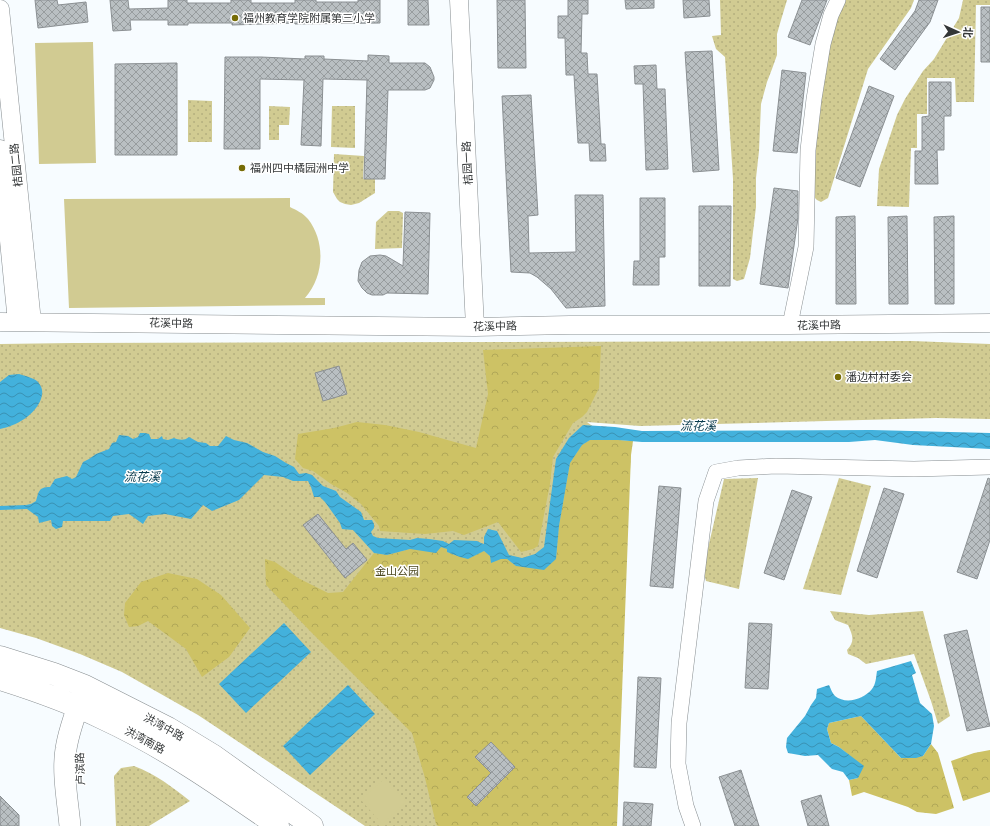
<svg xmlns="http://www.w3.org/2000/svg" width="990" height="826" font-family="'Noto Sans','Noto Sans SC',sans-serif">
<defs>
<pattern id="grass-dots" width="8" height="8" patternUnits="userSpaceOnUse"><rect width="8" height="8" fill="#d1cb92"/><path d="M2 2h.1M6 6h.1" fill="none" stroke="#b4af7e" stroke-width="1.8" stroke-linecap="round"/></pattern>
<pattern id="forest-crowns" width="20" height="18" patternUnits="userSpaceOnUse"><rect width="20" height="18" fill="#cdc265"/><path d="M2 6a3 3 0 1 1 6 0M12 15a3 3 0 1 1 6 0" fill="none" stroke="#b0a758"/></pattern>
<pattern id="water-waves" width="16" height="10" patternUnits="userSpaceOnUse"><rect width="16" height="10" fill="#43b1dc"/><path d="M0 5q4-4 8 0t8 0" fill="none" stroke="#3991b3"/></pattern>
<pattern id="building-cross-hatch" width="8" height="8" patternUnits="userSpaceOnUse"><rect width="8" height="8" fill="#b9bfc2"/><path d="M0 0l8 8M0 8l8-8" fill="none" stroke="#979c9e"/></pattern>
</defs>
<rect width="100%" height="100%" fill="#f7fcff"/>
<path fill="url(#grass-dots)" d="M720,0H787L781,20L777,34V55L772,69L767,82L761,104L759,151L756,178V207L753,232L750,258L744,279L737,281L733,279V179L725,57L716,49L712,36L721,35Z
M841,0H914L911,8L868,69L828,198L821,202L817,200L812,195L817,99Z
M963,0H990V5H976L974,102H956L955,78H927V114H917V148H911L909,207L877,206L879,169L897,115L905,99L923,71L934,59L959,18Z
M188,100L212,101V142H188Z
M269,106L290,107L289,125H279V140H269Z
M332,106H355V148L331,147Z
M334,154L364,156L363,179H375V193L359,203L351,205L345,204L340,202L337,199L333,192Z
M388,211H399L403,213L402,248L375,249L376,222Z
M912,341L990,344V419L936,418L640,426L587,422L631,455L605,826H365L198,715L122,672L80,654L36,638L0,628V344L73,343Z
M758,478L739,589L706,581L703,570L724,479Z
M839,478L871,486L841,595L803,589Z
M830,611L869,615L923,611L950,716L938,724L931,701L914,654L866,664L858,658L848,654L847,650C855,641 853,636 848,625L835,620Z
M134,766C156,774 172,787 190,801L149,826H116L114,776L121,768Z"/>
<path fill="url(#forest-crowns)" d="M601,346L599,388L587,412L582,417L573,423L553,457L550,484L538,546L533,549L521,552L498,522L464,535L453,531L425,534L380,531L379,526L361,504L347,493L331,484L313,471L303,468L295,459L298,434L334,428L357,422L385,425L419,432L476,448L488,394L483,350Z
M607,439L633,441L631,455L617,826H438L436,824L425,778L412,733L310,631L266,585L265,559L275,562L298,578L328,593L343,592L374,553L387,555L410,549L441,547L447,549V552L460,557L484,551L490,556L507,559L516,566L556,559L559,526L570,463L582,445L590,440Z
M168,573L197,579L221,595L250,628L229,657L202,677L186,649L148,621L138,626L129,627L124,615L125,603L141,582Z
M861,716L901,758L923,756L931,744L938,753L954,808L936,814L917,812L908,807L864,792L852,796L849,780L858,778L850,756L839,747L831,743L827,729L829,723Z
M990,750V792L963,801L951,761L974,753Z"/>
<path fill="#d1cb92" d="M93,42L96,163L39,164L35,43Z
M290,198V207C296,210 303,213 308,219C326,242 324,277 305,298H325V305L69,308L64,199Z
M385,778L406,802L382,824L361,800Z"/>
<path fill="url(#water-waves)" d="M19,374C25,376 34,378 38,382C43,388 43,393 41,399C35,415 16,426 0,429V382L9,375Z
M583,425L615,427L642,431L872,430L990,433V449L913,445L875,440L849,442H642L618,440H590L582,445L570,463L559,526L556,559L544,570L516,566L507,559H501L491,563L490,556L484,551L468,559L460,557L447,552V549L441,547L436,553L410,549L387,555L374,553L353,530L342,529L340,523L325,502L320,497H314L311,487L308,481H293L283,477L264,475L239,500L212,511L203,505L191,519L165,514L148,516L143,524L129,514L113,516L110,521H63L62,527L56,529L52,526L51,520L39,523L38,517L27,509L0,510V506L26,505L31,504L36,501C39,492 38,487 50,487L55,479L67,476L72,479L76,477L83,462L89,459L96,454L109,449L112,443L116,442L119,435L128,436L133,439L138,437L140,433H145L149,434L151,439H158L162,436L163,439L168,440L174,438C179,440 184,441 189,437L198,442L206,443L210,446H218L226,436L234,440L247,443L263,452L275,456L286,463L294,467L299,474L306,473L312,475L323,486L336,491L340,497L361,512L364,520H372L374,524V528L371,532L373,536L378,538L410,540L417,538L429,539L443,541L449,544L454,540L477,541L481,543L484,544V537L488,529L497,531L509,555L522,558L535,554L544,547L556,459L569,438Z
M284,623L311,652L246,713L219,684Z
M911,661L916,673L912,675L920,703L932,714L934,726L931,744L923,756L916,758H901L861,716L829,723L827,729L831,743L839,747L864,766L858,778L849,780L843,772L832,769L818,755L805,756L788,753L786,747L787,738L805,716L811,705L816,698L817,689L829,685C831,689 832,693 835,696C846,705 864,699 872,689C876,684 876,677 877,671Z
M348,685L375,714L310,775L283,746Z"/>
<path fill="url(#building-cross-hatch)" stroke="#8b9093" d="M35,0H57L58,5L86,2L88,22L38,28Z
M110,0H128L129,9L168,8V0H187V3H231V0H251V3H295V0H316V2H358V0H380V23L295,24V23L232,25V23H188V25H168V20H130L131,30L113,31Z
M408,0H428L429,25H408Z
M497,0H525L526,68H498Z
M568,0H588V14H582L581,53H587L588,74H597L601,144H605L606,161H590L589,143H578L574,75H566L565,38H558V16H568Z
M625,0H654V8L626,9Z
M683,0H709L710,16L684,18Z
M802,0H827L810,45L788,37Z
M919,0H938L930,22L895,70L880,59L915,11Z
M981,7H990V62H981Z
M712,51L719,170L693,172L685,52Z
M368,55L389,56V63H425L430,67L434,77V80L430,88L425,90H388L385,179H364L367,80L323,79L321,146L301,145L304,80L260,79V149H224L225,57H261L305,59V56H324V59L368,61Z
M177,63V155H115V64Z
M656,65L657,89H665L668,169L646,170L643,84H635L634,66Z
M782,70L806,73L797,153L773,151Z
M929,82H951V116H944V150H937L938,184H915V151H922V117L929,116Z
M869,86L894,96L860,187L836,178Z
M531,95L538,215L528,216L529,253L576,252L575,195H603L605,306L566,308L551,289L537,277L530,273L511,272L502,96Z
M774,188L798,191V218L788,288L760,284Z
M640,198H665V257H659V285H633L634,261H640Z
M699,206H731L730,286H699Z
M405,212L430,213L428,294L387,293L383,295H372L367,293L362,288L358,281L359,270L362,262L370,256L380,255L386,256L403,266Z
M855,216L856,304H836V217Z
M907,216L908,304H889L888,217Z
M954,216V304H935L934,217Z
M339,366L347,394L323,401L315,373Z
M988,478L990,479V540L977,579L957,572Z
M659,486L681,488L673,588L650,586Z
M884,488L904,494L877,578L857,571Z
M792,490L812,497L784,580L764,573Z
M318,514L346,549L353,543L367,560L345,578L303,525Z
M749,623L772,624L768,689L745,688Z
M967,630L990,726L967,731L944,635Z
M638,677L661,678L656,768L634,767Z
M491,742L515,767L476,806L467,797L491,773L475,757Z
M741,770L759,826H735L719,777Z
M821,795L829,826H808L801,801Z
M0,796L19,815V826H0Z
M624,802L653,804L651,826H623Z"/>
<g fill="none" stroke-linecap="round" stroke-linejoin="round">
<defs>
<path id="minor" d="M790,325L806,247L808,150L814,99L823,44L831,15L838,0
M693,826L686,806L678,764L679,723L706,501L716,472L738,468L776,466L914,469L990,467"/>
<path id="tertiary" d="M459,0L475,327
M0,9L32,322
M0,149L17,322
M0,322L475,327L570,325H790L990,323"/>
<path id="secondary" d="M70,826C68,803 62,772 66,749C69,729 77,709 84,690"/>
<path id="primary" d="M0,657L54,674L85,686L168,728L214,756L312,826
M0,679C35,690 69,702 102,718C165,747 222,787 278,826"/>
</defs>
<use href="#minor" stroke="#878d90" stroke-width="16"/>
<use href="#tertiary" stroke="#878d90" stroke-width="19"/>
<use href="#secondary" stroke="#878d90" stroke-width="22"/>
<use href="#primary" stroke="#878d90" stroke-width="23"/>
<use href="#minor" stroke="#fff" stroke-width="15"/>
<use href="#tertiary" stroke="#fff" stroke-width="18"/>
<use href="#secondary" stroke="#fff" stroke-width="21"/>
<use href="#primary" stroke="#fff" stroke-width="22"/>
</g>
<g fill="#766c06" stroke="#fff" stroke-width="1.5">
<circle cx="235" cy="18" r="4"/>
<circle cx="242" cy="168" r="4"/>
<circle cx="838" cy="377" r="4"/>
</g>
<g text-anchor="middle" stroke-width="3" stroke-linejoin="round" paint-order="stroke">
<g font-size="11" fill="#333637" stroke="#fff" text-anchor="start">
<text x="243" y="22">福州教育学院附属第三小学</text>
<text x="250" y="172">福州四中橘园洲中学</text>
<text x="846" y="381">潘边村村委会</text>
</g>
<g font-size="11" fill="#333637" stroke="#fff">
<text transform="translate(467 163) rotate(-93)" y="4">桔园一路</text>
<text transform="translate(16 165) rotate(-96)" y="4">桔园二路</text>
<text transform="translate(171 323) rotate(1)" y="4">花溪中路</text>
<text transform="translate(819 325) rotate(-1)" y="4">花溪中路</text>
<text transform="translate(495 326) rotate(-1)" y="4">花溪中路</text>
<text transform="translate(164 727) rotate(29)" y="4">洪湾中路</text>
<text transform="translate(145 740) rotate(28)" y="4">洪湾南路</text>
<text transform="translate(80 769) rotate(-92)" y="4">卢滨路</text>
</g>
<g font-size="11" fill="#4c4820" stroke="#fff">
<text x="397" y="575">金山公园</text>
</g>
<g font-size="12" font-style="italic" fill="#07394b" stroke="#fff">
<text x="698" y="430">流花溪</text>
<text x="142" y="481">流花溪</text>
</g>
</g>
<g transform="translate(958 32) rotate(93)" stroke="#ffffff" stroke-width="3" paint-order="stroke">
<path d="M0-3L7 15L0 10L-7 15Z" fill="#333637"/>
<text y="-6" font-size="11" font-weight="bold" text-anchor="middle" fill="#333637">北</text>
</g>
</svg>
